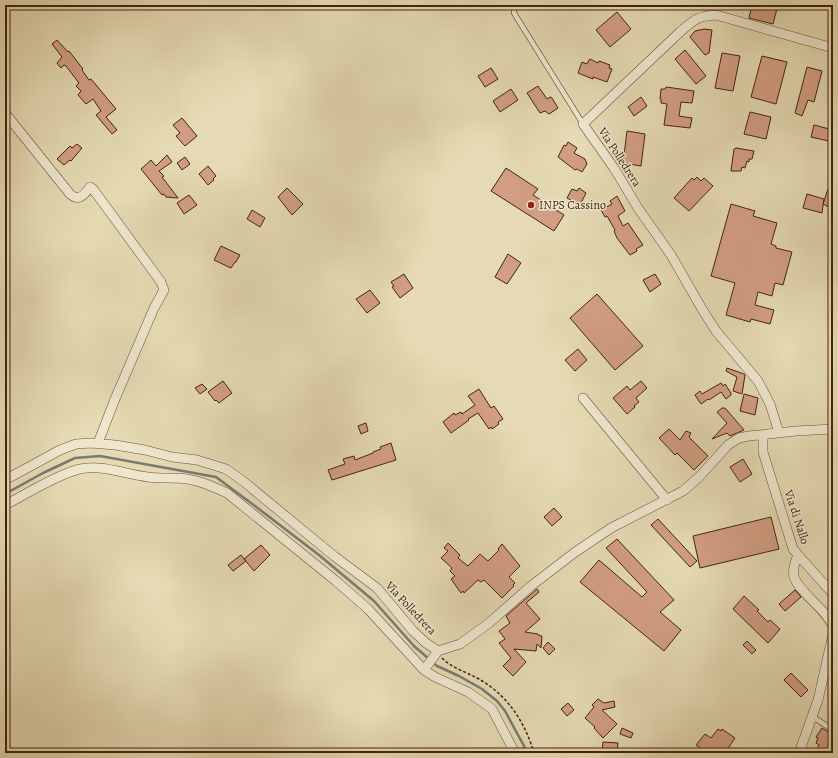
<svg xmlns="http://www.w3.org/2000/svg" width="838" height="758" font-family="Alegreya,serif">
<rect width="100%" height="100%" fill="#e5dab3"/>
<filter id="stains"><feTurbulence type="fractalNoise" baseFrequency=".005" numOctaves="4"/><feColorMatrix values="0 0 0 0 .2 0 0 0 0 .09 0 0 0 0 .02 0 0 0 .5 -.17"/></filter>
<radialGradient id="worn" r=".72"><stop offset=".6" stop-color="#630" stop-opacity="0"/><stop offset="1" stop-color="#630" stop-opacity=".3"/></radialGradient>
<g fill="none" stroke-linecap="round" stroke-linejoin="round">
<path stroke="#797b76" stroke-width="2.5" d="M5,494L43,473L75,458L100,456L216,477L255,506L319,555L374,601L414,646L429,659
M432,662L437,666L459,676L482,689L497,701L505,711L524,746L525,753"/>
</g>
<path fill="#d29e83" stroke="#442212" d="M752,5H778L773,24L749,18Z
M617,12L631,29L610,47L596,30Z
M704,29L712,30L709,53L705,55L690,37L695,31Z
M57,40L68,52L69,51L83,69L82,70L89,80L91,79L116,109L106,117L117,130L112,134L96,115L101,111L93,99L86,104L78,95L81,91L76,86L79,83L66,66L64,65L61,68L57,63L62,57L52,44Z
M685,50L706,76L696,84L675,59Z
M722,53L740,56L733,91L715,88Z
M762,56L787,62L776,104L751,97Z
M590,59L598,63L599,61L610,65L609,68L612,69L607,82L593,77V79L578,73L582,62L587,64L589,60Z
M807,67L822,71L814,102L808,100L802,116L795,113Z
M491,68L498,79L485,87L478,76Z
M538,86L547,99L550,97L552,98L558,108L549,114L545,111L540,113L527,93Z
M666,87L694,91L692,103L681,102L679,116L692,118L690,128L664,125L667,104L661,103V99H660L661,89H665Z
M511,89L518,100L500,112L493,101Z
M641,97L647,106L634,116L628,107Z
M750,112L771,117L766,139L744,134Z
M182,118L197,136L185,146L176,136L180,133L173,125Z
M814,125L833,130V142L811,137Z
M627,131L645,134L641,166L623,163Z
M568,142L577,148L574,153L585,159L587,164L582,172L577,169L575,170L558,157L564,145L566,146Z
M77,144L82,148L71,161L70,160L64,165L57,159L70,146L72,148Z
M736,148L754,151L752,159H749V162L747,161L745,168L742,167L741,171H731L734,149Z
M167,155L172,162L159,171L164,176L162,177L178,198L166,197L164,194L162,195L141,169L151,160L156,166Z
M185,157L190,164L182,170L177,163Z
M208,166L216,176L213,179L214,180L208,185L199,174Z
M506,168L538,189L533,195L564,215L554,231L491,191Z
M697,177L701,181L704,178L713,186L689,211L674,198L692,178L694,180Z
M287,188L303,204L292,215L278,197Z
M579,188L586,193L580,205L567,198L572,189L577,191Z
M828,189L833,191L829,207L823,204Z
M807,194L824,199L822,213L803,208Z
M189,195L197,205L184,214L177,203Z
M617,196L625,211L618,216L623,226L628,223L643,245L636,249L637,251L630,255L617,238L614,231L615,230L607,216L605,217L601,210L612,204L610,201Z
M731,204L755,211L753,216L777,223L771,244L776,246V248L792,252L783,285L775,283L772,296L758,292L755,305L774,310L770,324L751,319L750,322L726,315L735,283L711,276Z
M252,210L265,218L260,227L247,219Z
M221,246L240,255L236,262H235L231,268L214,260Z
M508,254L521,263L507,284L495,277Z
M404,274L413,288L400,298L392,287L394,286L391,282Z
M655,274L661,284L650,292L643,280Z
M370,290L380,303L367,313L356,299Z
M597,294L643,346L615,370L570,318Z
M578,349L587,360L575,371L565,360Z
M727,368L744,374L745,375L742,394L733,391L737,377L726,371Z
M223,381L232,393L219,403L216,400L215,401L208,392Z
M641,381L647,388L636,398L639,402L634,406L635,407L627,414L613,398L627,386L630,390Z
M721,383L723,386L725,384L731,393V395L726,399L721,392L709,400L708,399L701,404L695,395L700,391L702,394Z
M202,384L207,389L200,394L195,388Z
M479,389L491,408L494,406L503,419L498,422L499,424L492,429L491,427L489,429L478,413L468,419L469,420L451,433L443,422L454,413L455,415L461,412L462,414L475,405L468,396Z
M744,394L758,398L755,415L740,411Z
M722,408H725L744,430L730,436L727,433L712,439L727,423L717,412Z
M366,423L368,431L361,434L358,426Z
M669,429L680,440L686,431L691,433L689,437L708,456L694,470L677,453L675,455L659,438Z
M391,443L396,460L332,480L328,470L345,464L343,459L354,456L355,460L373,453V452L381,449L380,447Z
M743,459L752,474L740,482L730,467Z
M554,508L562,517L552,526L544,517Z
M771,517L779,549L700,568L693,536Z
M658,519L697,561L690,567L651,525Z
M617,539L674,600L660,612L681,630L664,651L580,582L599,560L642,597L647,592L606,548Z
M448,543L460,555L458,558L468,566L480,554L488,561L499,550L498,549L502,544L520,566L509,577L515,583L513,585L514,586L502,598L484,580L481,582L478,580L464,593L463,591L461,593L451,579L455,576L450,571L452,568L441,558L448,551L444,548Z
M261,545L270,555L254,571L244,559Z
M241,555L246,561L233,571L228,565Z
M537,589L539,592L526,603L540,619L525,632L538,634V635L542,636L541,648L537,644L536,651L514,649L526,662L513,676L503,666L511,658L499,643L505,639L499,631L510,623L506,616Z
M795,590L801,597L785,611L779,604Z
M744,596L759,610L757,611L768,622L770,620L780,629L768,643L733,609Z
M747,641L756,650L752,654L743,645Z
M548,642L555,649L549,655L543,648Z
M791,673L808,690L801,697L784,680Z
M598,699L604,703L614,701L615,707L602,710L617,724L603,738L594,728L595,727L585,718L594,707L592,705Z
M568,703L574,710L567,716L561,709Z
M622,728L633,733L631,738L620,734Z
M822,728L833,735V753L826,749L823,753H815L819,745L816,743L818,738L816,737Z
M718,729L721,731L722,729L735,738L725,753H708L696,745L705,734L711,738Z
M603,742L618,743L617,752L602,751Z"/>
<g fill="none" stroke-linecap="round" stroke-linejoin="round">
<defs>
<path id="service" d="M514,5V13L583,124
M813,717L833,730"/>
<path id="minor" d="M5,113L70,194C79,202 84,195 90,187L93,189L161,282L164,290L154,308L115,399L98,443
M583,398L667,500
M779,433L770,404L758,381L716,331L702,309L671,255L638,208L614,168L583,124L680,32C694,20 697,16 716,15L833,48
M763,435V452L793,549L798,555L833,594
M5,480L60,450L76,444L91,443L115,445L145,450L172,457L197,460L226,469L243,481L334,556L377,588L413,631L426,643L438,651L460,644L489,623L531,586L574,553L611,528L683,491L699,477L728,445L739,438L749,436L796,431L833,429
M5,505C27,494 49,479 73,471C96,462 124,474 148,477C161,479 174,477 187,479C201,481 214,487 227,493L336,581L368,609L424,670L435,677L468,692L492,709L515,753
M798,555C795,562 792,570 794,577C801,595 826,608 833,627
M424,670L438,651
M799,753L818,700L833,634"/>
</defs>
<use href="#service" stroke="#6c503a" stroke-width="6"/>
<use href="#minor" stroke="#6c503a" stroke-width="10"/>
<path stroke="#442212" stroke-width="1.5" stroke-dasharray="3 2" stroke-linecap="butt" d="M442,658C452,668 466,672 477,678C507,694 525,722 534,753"/>
<use href="#service" stroke="#eee7ce" stroke-width="4.5"/>
<use href="#minor" stroke="#eee7ce" stroke-width="9"/>
</g>
<circle fill="#8f2418" stroke="#eee7ce" stroke-width="1.5" cx="531" cy="205" r="4"/>
<g text-anchor="middle" stroke-width="3" stroke-linejoin="round" paint-order="stroke">
<g font-size="12" fill="#442212" stroke="#eee7ce">
<text transform="translate(620 157) rotate(57)" y="4">Via Polledrera</text>
<text transform="translate(797 517) rotate(72)" y="4">Via di Nallo</text>
<text transform="translate(411 608) rotate(47)" y="4">Via Polledrera</text>
</g>
<g font-size="12" fill="#442212" stroke="#eee7ce" text-anchor="start">
<text x="539" y="209">INPS Cassino</text>
</g>
</g>
<rect width="838" height="758" fill="none" stroke="#e5dab3" stroke-width="20"/>
<rect x="6" y="6" width="826" height="746" fill="none" stroke="#442212" stroke-width="2"/>
<rect x="10" y="10" width="818" height="738" fill="none" stroke="#442212"/>
<rect width="100%" height="100%" filter="url(#stains)"/>
<rect width="100%" height="100%" fill="url(#worn)"/>
</svg>
